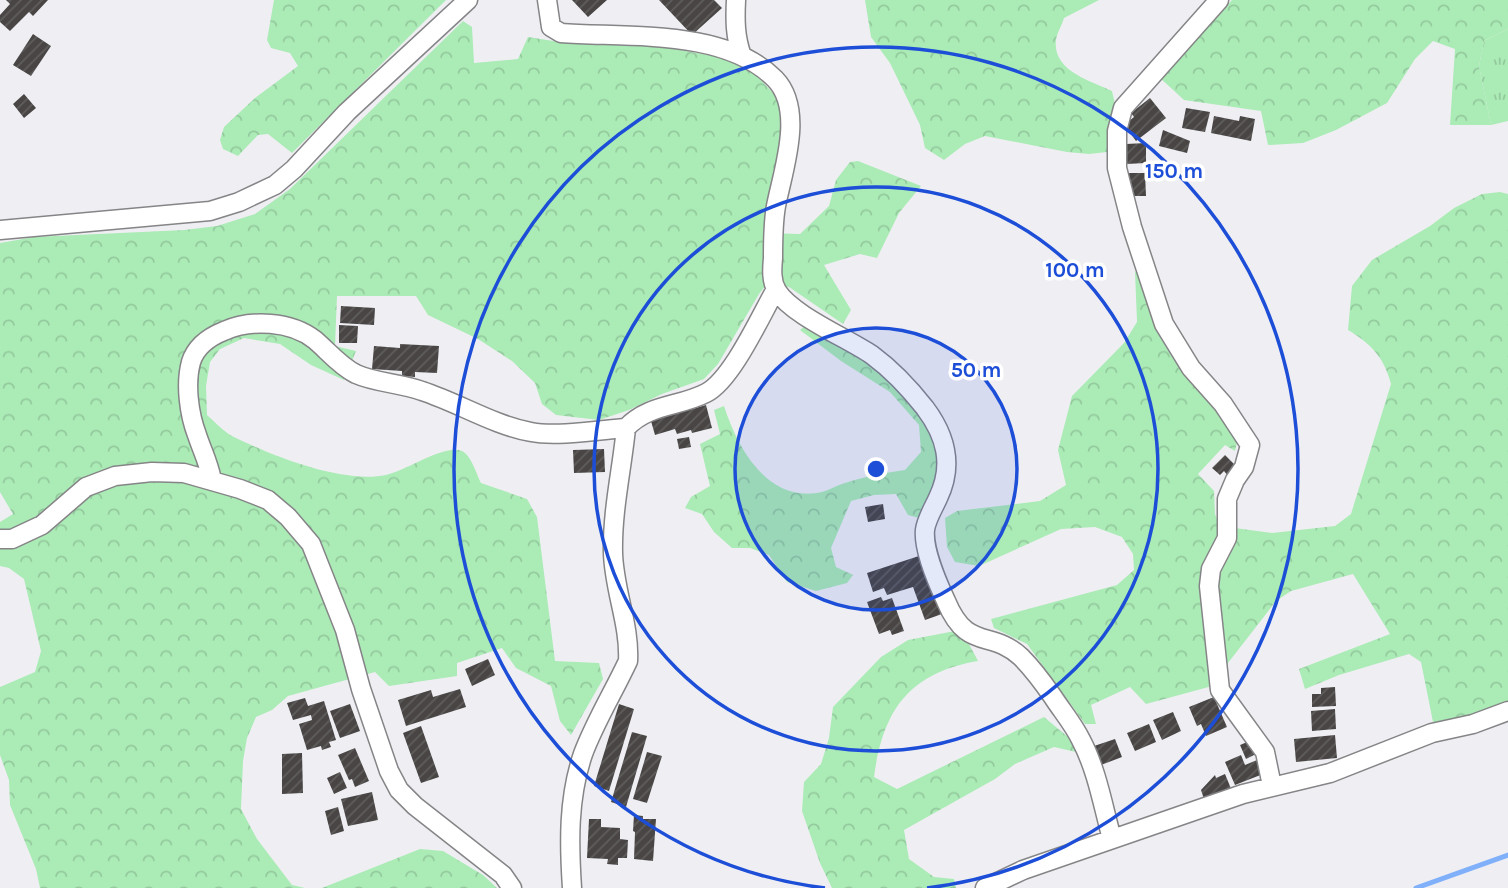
<svg xmlns="http://www.w3.org/2000/svg" width="1508" height="888" font-family="Karla,sans-serif">
<defs>
<pattern id="grass-tufts" width="24" height="20" patternUnits="userSpaceOnUse" patternTransform="scale(1.75)"><rect width="24" height="20" fill="#abebb6"/><path d="M3 7l-1-3M5 7V3M7 7l1-3M15 17l-1-3M17 17v-4M19 17l1-3" fill="none" stroke="#93ca9d"/></pattern>
<pattern id="forest-crowns" width="20" height="18" patternUnits="userSpaceOnUse" patternTransform="scale(1.75)"><rect width="20" height="18" fill="#abebb6"/><path d="M2 6a3 3 0 1 1 6 0M12 15a3 3 0 1 1 6 0" fill="none" stroke="#93ca9d"/></pattern>
<pattern id="building-hatch" width="6" height="6" patternUnits="userSpaceOnUse" patternTransform="scale(1.75)"><rect width="6" height="6" fill="#484544"/><path d="M-1 1l2-2M0 6l6-6M5 7l2-2" fill="none" stroke="#605e5d"/></pattern>
</defs>
<rect width="100%" height="100%" fill="#efeff3"/>
<path fill="url(#grass-tufts)" d="M1508,29V121L1491,125L1479,66L1484,41Z"/>
<path fill="url(#forest-crowns)" d="M274,0H446L292,153L268,134L258,135L238,156L223,149L220,140L224,127L255,98L298,66L290,53L271,48L267,40Z
M865,0H1099L1064,18C1062,25 1057,33 1056,40C1052,71 1091,81 1112,91L1115,104L1107,152L1089,154L1067,152L985,136L965,144L944,160L925,148L920,125L890,63L871,37Z
M1232,0H1508V29L1484,41L1479,66L1491,125H1450L1455,49L1433,41L1415,59L1387,103L1336,130L1303,143L1268,145L1261,111L1184,100L1159,77Z
M463,21L472,27L474,63L518,59L528,37L566,43L663,47L725,58L750,69L775,95L783,114L779,160L766,233L800,234L829,206L836,180L850,162L858,161L921,186L899,213L877,258L860,254L824,265L851,310L843,324L789,287L766,285L759,294L718,364L704,379L662,394L629,410L599,420L556,415L542,404L535,383L512,361L478,339L428,315L416,296H337L335,346L356,351L344,380L311,365L280,344L244,338L220,349L210,362L206,386L207,415C215,422 223,431 232,436C272,456 342,484 386,475C406,471 444,444 462,451C471,455 477,475 481,483L527,499L537,517L555,661L599,663L603,679L571,735L560,721L551,686L516,668L502,648L457,663V676L389,686L375,672L288,696L272,710L256,717L247,738L243,761L241,809L257,839L292,885L305,888H40L36,869L10,805L9,780L0,755V687L35,672L41,651L24,579L9,568L0,566V522L13,514L0,492V243L34,237L184,230L217,226L255,214L290,189Z
M1500,192L1508,194V702L1434,727L1421,662L1409,654L1339,675L1305,689L1299,669L1390,634L1353,574L1291,591L1276,601L1228,663L1227,682L1146,704L1130,687L1091,705L1096,724H1085L1027,644L994,628L991,619L1117,585L1134,570L1133,554L1122,537L1095,527L1061,529L979,566L955,562L947,547L945,518L957,511L1040,501L1066,485L1058,450L1072,396L1124,343L1137,322L1135,272L1142,269L1157,326L1170,353L1238,438L1235,451L1225,445L1198,474L1214,491L1215,514L1220,526L1272,533L1335,526L1351,514L1391,384C1384,357 1371,344 1348,330L1352,286L1372,260L1430,226L1454,208L1482,194Z
M806,325C829,340 863,356 883,374C908,396 939,429 940,463C941,479 928,505 919,518L908,515L896,494L874,495L851,501L831,548L836,567L853,575L847,583L816,591L787,582L769,555L750,548H732L714,532L702,514L685,508L691,497L710,486L700,444L720,434L714,410L724,406C738,449 768,504 822,492C829,490 836,486 842,484C863,477 883,473 905,470L921,452L919,425L890,392L841,361L800,330Z
M955,631L969,644L978,661C909,673 883,710 874,777L897,789L1044,717L1068,737L1076,752L1054,747L1015,764L995,779L904,830L909,859L934,877L954,879L956,888H832L820,863L802,811L804,782L821,764L829,738L833,707L881,657L908,640Z
M420,849L443,851L483,875L497,888H322Z"/>
<g fill="none" stroke-linecap="round" stroke-linejoin="round">
<path stroke="#80b0fa" stroke-width="5" d="M1416,888L1508,855"/>
</g>
<path fill="url(#building-hatch)" d="M6,0H48L33,16L29,12L10,31L0,22V15L10,4Z
M572,0H607L588,17Z
M659,0H714L722,8L692,35Z
M33,34L51,46L31,76L13,65Z
M24,94L36,108L24,118L13,104Z
M1150,98L1166,118L1136,141L1124,125L1134,117L1131,113Z
M1186,108L1210,112L1205,132L1182,128Z
M1214,116L1239,121L1240,116L1255,119L1251,141L1211,133Z
M1163,130L1190,141L1187,153L1159,146Z
M1146,143V163L1126,164V144Z
M1127,173H1145L1146,196H1128Z
M341,306L375,308L374,325L340,323Z
M339,325L358,326L357,343H339Z
M400,344L439,346L437,373L415,372V377L402,376V371L372,369L374,346L400,348Z
M706,405L712,428L692,433L691,430L677,434L675,429L655,435L651,421Z
M689,437L691,447L679,449L677,439Z
M604,449L605,472L574,473L573,450Z
M1225,455L1237,467L1228,476L1224,471L1220,475L1212,468Z
M883,504L885,519L868,522L865,507Z
M922,555L942,614L925,620L913,587L887,595L884,588L873,592L867,573Z
M881,597L883,601L892,598L904,631L892,635L890,630L879,634L867,602Z
M488,659L495,675L472,686L465,669Z
M1335,687L1336,706L1312,707V694H1321V688Z
M460,689L466,707L406,726L398,700L431,690L433,697Z
M1214,697L1227,727L1206,736L1201,724L1197,726L1189,707Z
M305,698L308,706L324,701L336,740L329,742L331,747L322,750L321,746L307,750L299,724L312,720L311,715L293,720L287,703Z
M350,704L360,731L340,738L330,711Z
M619,704L634,709L609,791L594,786Z
M1335,709L1336,729L1312,731L1311,711Z
M1173,712L1181,731L1162,740L1153,720Z
M1149,724L1156,742L1135,751L1127,733Z
M421,726L439,777L421,783L403,733Z
M632,732L647,736L626,807L611,802Z
M1335,735L1337,758L1296,762L1294,739Z
M1115,739L1122,757L1101,765L1094,746Z
M1252,740L1258,753L1246,759L1240,745Z
M355,748L369,781L355,787L352,779L349,780L338,755Z
M647,752L662,756L647,803L633,799Z
M302,753L303,793L282,794V754Z
M1241,755L1245,765L1257,760L1263,774L1235,785L1225,762Z
M340,772L347,788L334,794L327,778Z
M1225,774L1232,791L1205,802L1201,790L1215,775L1216,778Z
M372,792L378,820L348,826L341,799Z
M338,807L344,831L331,835L325,811Z
M634,815L643,816V819H656L653,861L634,859L635,832L633,831Z
M589,819H601V827L620,828V839L628,840L627,858H618V865L607,864L608,859L587,858Z"/>
<g fill="none" stroke-linecap="round" stroke-linejoin="round">
<defs>
<path id="street" d="M547,0L551,27L561,33C626,38 725,28 775,79C805,110 783,170 776,206C773,223 773,241 773,258C772,269 771,281 777,291C792,315 847,338 872,355C891,369 910,389 925,408C946,436 954,465 938,498C934,507 926,520 925,530C923,549 938,584 946,601C967,652 991,629 1021,657C1032,668 1044,684 1053,697C1062,711 1074,725 1081,740C1097,770 1103,806 1112,839
M736,0C735,20 735,37 742,56
M1219,0L1123,108L1117,131V168L1132,227L1164,324L1191,368L1223,404L1250,445L1244,467L1235,480L1227,499V538L1211,569L1209,586L1220,690L1265,752L1272,786
M0,230L210,211L239,202L275,185L294,169L347,112L468,0
M212,480C208,461 203,453 197,435C189,414 185,384 191,362C196,346 209,337 224,331C251,319 291,321 315,340C328,351 340,366 356,374C376,383 401,383 422,391C459,403 493,425 531,432C556,437 600,430 626,428
M0,539H12L42,525L86,487L115,476L152,472L184,473L240,489L268,500L288,517L311,544L345,630L361,689L389,771L399,790L415,806L503,875L512,888
M572,888C569,843 568,798 583,754C595,722 613,693 628,661C630,625 614,590 613,553C612,511 622,469 626,428C648,404 679,407 706,393C732,380 761,315 776,289
M985,888L1023,870L1243,794L1330,773L1432,733L1473,724L1508,711"/>
</defs>
<use href="#street" stroke="#858588" stroke-width="21"/>
<use href="#street" stroke="#fff" stroke-width="18"/>
</g>
<circle cx="876" cy="469" r="141" fill="#1d4ed8" fill-opacity=".12"/>
<g fill="none" stroke="#1d4ed8" stroke-width="3.5">
<circle cx="876" cy="469" r="141"/>
<circle cx="876" cy="469" r="282"/>
<path d="M825 888A422 422 0 1 1 927 888"/>
</g>
<circle cx="876" cy="469" r="10" fill="#1d4ed8" stroke="#fff" stroke-width="3.5"/>
<g font-size="21" text-anchor="middle" font-weight="bold" fill="#1d4ed8" stroke="#fff" stroke-width="7" stroke-linejoin="round" paint-order="stroke">
<text x="1174" y="178">150 m</text>
<text x="1075" y="277">100 m</text>
<text x="976" y="377">50 m</text>
</g>
</svg>
